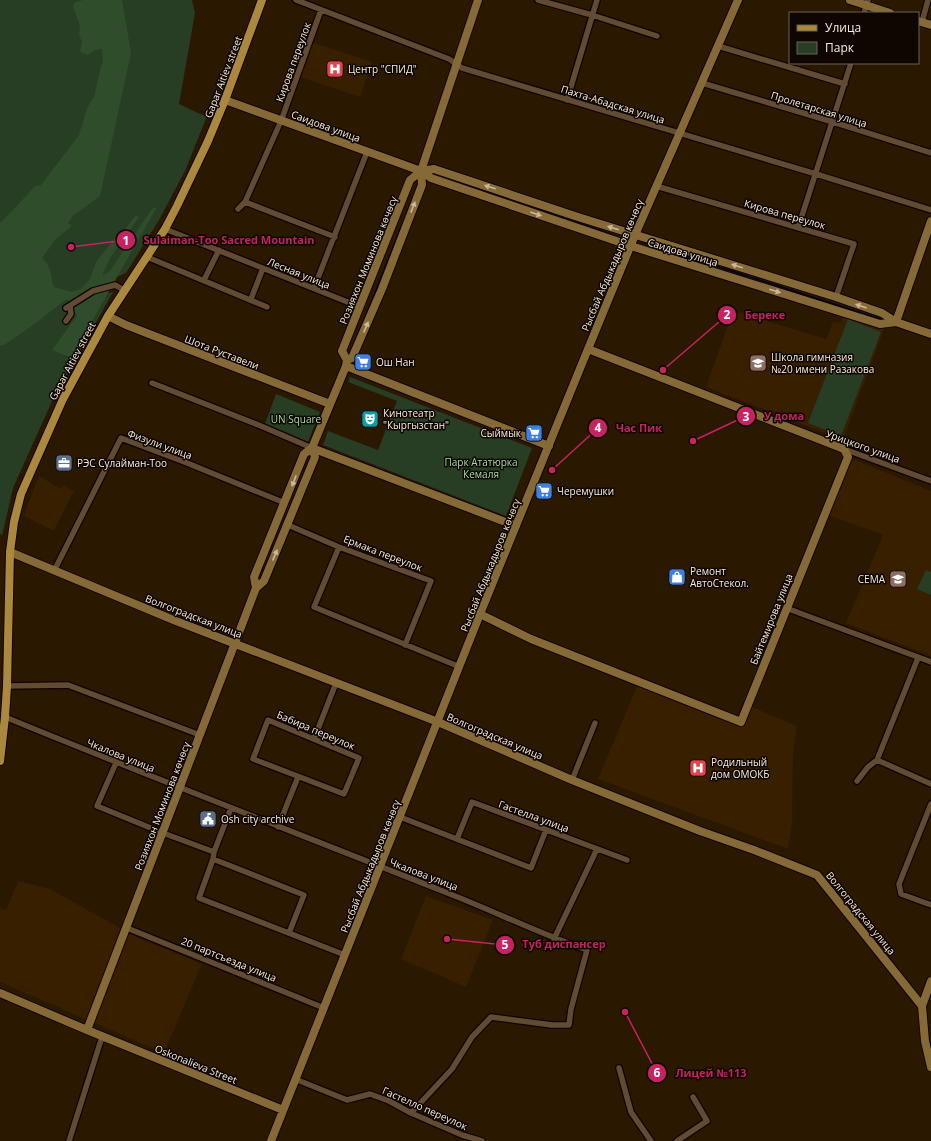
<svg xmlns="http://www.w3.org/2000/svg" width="931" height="1141" font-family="'Open Sans',sans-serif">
<rect width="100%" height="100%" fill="#2b1800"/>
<path fill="#371f00" d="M312,42L372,62L360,97L297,76Z
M733,311L826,339L833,322L841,323L844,314L884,329L843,440L706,387Z
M848,457L931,491V656L846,623L883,535L825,514Z
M39,476L61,489L63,485L74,491L54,531L24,516L28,503Z
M637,686L744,727L752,707L797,726L793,756L792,824L788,849L598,779Z
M18,881L50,889L136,937L202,964L164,1053L0,982V908L6,910Z
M426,896L493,920L466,987L401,959Z"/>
<path fill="#273e24" d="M0,0H192L195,13L179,104L200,114L207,116L185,171L159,220L126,273L91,287L95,296L113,292L53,399L13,488L2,536L0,534Z
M848,319L881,332L841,436L808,423Z
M350,377L532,448L506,516L323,445L328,431L378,450L397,401L348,382Z
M276,394L320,412L308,442L265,424Z
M926,570L931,572V595L917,589Z"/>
<path fill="#2f4c2b" d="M83,0H122L131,53L100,196L73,216L68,223L72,226L56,239L42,258C52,267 50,275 54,287L72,292L81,289L90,279L96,262L115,238L119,237L136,215L139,217L110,258L102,276L109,272L152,209L157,207L71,358L52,350L77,316L73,308L67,299L29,328L4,345L0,346V223L15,208L35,186L41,185L79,135L87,108L94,97L100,70L103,61L102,49L95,50L88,55L80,52L82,42L79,34L80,26L73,6L75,2Z"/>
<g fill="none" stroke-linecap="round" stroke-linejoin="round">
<path stroke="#00041f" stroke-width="1.5" d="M439,175L610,234
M642,242L880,319
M358,335L412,200"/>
<defs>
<path id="street" d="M296,0L449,59L462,68L816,174L931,210
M538,0L592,15L657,36
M864,13L868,0
M922,22L928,0
M718,46L845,84
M702,83L833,122L931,153
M567,100L597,0
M656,186L854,244L836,297
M245,202L335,237
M238,209L245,202L281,121L321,10
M798,228L851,63
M165,229L360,307
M147,257L267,307
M204,280L219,250
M314,288L367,152
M251,299L263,268
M66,308L93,291L115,285L124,290
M66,321L71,314L70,307
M152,383L261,426L312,448
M844,449L931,481
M288,525L339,547L431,581L405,645
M339,547L314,607L460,667
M54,571L121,438L187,463L285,503
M786,608L931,662
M7,686L68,685L200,735
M5,717C153,778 302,835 450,894C496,912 540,934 587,950L571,1009L569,1025H552L491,1017L472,1037L452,1069L411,1113
M268,720L359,758L344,794L253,759Z
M314,739L336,683
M877,760L931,784
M116,763L97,806L163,833L214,852
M572,780L595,723
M857,781L868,767L877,760L918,658
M931,804L899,884L901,894L931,905
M231,808L214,852L213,859L199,898L345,955
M400,817L531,868L546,830
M278,827L298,777
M457,839L472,802L627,860
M213,859L304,895L289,933
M127,928L324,1008
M554,939L597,849
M619,1068L631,1112L651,1141
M295,1079L347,1100L370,1094L389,1101L411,1113L462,1135L482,1141
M69,1141L102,1037
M677,1141L707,1121L693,1097"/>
<path id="secondary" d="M850,0L890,13
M918,21L931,25
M225,100L421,171L431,178L631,246L880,324L896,322
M421,171L434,169L578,217L836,297L882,313L896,322L931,334
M108,316L126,325L330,404
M896,322L931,221
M347,360L352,358L382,289L422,185L421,171L478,0
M346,366L549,446
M312,448L516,526
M10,552L176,621L438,722L572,780L700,831L754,850L817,875L922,1006
M256,588L254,577L304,454L312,448L346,366L347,360L342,351L410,180L421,171
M480,614L531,639L741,722L848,457L844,449L588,349
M931,981L922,1006L925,1041L931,1067
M0,993L87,1030L283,1110
M87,1030L256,588L264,581L315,457L312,448
M271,1141L480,614L588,349L635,235L738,0"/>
<path id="primary" d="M0,761L5,717L7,686L10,552L14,522L21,494L63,399L108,316L165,229L177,206L208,141L225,100L262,0"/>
</defs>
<use href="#street" stroke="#130300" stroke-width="8"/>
<use href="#secondary" stroke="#130300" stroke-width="10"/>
<use href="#primary" stroke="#130300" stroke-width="10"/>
<use href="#street" stroke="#614b32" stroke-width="5.5"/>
<use href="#secondary" stroke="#856a38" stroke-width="8"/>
<use href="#primary" stroke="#aa893e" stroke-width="8"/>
</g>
<defs><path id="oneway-solid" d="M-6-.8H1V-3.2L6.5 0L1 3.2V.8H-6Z"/></defs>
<g fill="#cbb89b">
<use href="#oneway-solid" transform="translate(490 187) rotate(-162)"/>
<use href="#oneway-solid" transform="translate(413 207) rotate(-69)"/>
<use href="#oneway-solid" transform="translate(536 214) rotate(19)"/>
<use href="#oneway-solid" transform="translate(613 228) rotate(-163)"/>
<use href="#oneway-solid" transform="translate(737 266) rotate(-163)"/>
<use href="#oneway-solid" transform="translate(775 291) rotate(17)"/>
<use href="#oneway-solid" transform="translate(861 306) rotate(-161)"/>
<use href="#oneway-solid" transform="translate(366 327) rotate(-67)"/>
<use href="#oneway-solid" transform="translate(294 481) rotate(111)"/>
<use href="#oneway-solid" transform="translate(275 555) rotate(-67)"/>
</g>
<defs>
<symbol id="hospital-square" viewBox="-11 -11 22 22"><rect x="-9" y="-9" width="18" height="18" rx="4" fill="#e0444e" stroke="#0d0601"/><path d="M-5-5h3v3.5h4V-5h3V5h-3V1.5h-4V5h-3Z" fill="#fff"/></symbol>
<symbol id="supermarket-square" viewBox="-11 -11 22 22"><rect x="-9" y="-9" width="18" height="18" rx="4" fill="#3f7fe0" stroke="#0d0601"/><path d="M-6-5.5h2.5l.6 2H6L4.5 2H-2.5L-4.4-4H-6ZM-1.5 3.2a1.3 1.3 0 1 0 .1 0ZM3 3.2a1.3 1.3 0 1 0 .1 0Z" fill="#fff"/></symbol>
<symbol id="school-square" viewBox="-11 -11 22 22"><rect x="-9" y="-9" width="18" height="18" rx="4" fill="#8d6e63" stroke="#0d0601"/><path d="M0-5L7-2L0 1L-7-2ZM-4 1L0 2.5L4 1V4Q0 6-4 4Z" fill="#fff"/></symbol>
<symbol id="theatre-square" viewBox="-11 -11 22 22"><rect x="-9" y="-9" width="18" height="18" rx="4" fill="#0f9aa8" stroke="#0d0601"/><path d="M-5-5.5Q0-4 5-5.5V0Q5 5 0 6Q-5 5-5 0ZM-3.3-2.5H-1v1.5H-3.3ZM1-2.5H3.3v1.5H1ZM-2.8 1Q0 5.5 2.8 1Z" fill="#fff"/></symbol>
<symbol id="office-square" viewBox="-11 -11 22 22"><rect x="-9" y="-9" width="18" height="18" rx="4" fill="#5c6f8a" stroke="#0d0601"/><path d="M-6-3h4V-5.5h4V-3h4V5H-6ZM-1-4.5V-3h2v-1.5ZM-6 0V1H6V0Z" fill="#fff"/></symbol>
<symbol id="shop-square" viewBox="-11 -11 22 22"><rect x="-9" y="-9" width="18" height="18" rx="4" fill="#3f7fe0" stroke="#0d0601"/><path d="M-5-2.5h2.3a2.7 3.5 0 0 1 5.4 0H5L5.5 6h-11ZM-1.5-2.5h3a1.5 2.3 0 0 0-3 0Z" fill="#fff"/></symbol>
<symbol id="civic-square" viewBox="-11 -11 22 22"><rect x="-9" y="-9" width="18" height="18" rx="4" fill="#5c6f8a" stroke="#0d0601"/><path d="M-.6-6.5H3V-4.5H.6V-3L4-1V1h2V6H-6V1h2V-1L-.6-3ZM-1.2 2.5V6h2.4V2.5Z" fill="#fff"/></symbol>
</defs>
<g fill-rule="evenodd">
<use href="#hospital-square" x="325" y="59" width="20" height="20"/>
<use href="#supermarket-square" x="353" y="352" width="20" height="20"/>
<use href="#school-square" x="748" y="353" width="20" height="20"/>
<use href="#theatre-square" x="360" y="409" width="20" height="20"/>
<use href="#supermarket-square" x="524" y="423" width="20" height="20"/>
<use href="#office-square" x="54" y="453" width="20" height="20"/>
<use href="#supermarket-square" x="534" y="481" width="20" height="20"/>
<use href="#shop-square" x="667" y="567" width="20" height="20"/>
<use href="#school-square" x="888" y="569" width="20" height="20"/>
<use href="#hospital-square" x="688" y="758" width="20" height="20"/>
<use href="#civic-square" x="198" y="809" width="20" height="20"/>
</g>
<g text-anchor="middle" stroke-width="3" stroke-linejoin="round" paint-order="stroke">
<g font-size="10" fill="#f9ecdd" stroke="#0d0601">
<text transform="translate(293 62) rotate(-70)" y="4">Кирова переулок</text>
<text transform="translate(223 77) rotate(-69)" y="4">Gapar Aitiev street</text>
<text transform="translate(613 104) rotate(17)" y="4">Пахта-Абадская улица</text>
<text transform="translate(819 109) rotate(17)" y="4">Пролетарская улица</text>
<text transform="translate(326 126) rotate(20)" y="4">Саидова улица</text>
<text transform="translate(785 214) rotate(16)" y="4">Кирова переулок</text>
<text transform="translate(683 252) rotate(17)" y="4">Саидова улица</text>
<text transform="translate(368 260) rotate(-68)" y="4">Розияхон Моминова көчөсү</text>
<text transform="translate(612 265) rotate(-67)" y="4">Рысбай Абдыкадыров көчөсү</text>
<text transform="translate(299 273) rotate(22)" y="4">Лесная улица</text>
<text transform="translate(222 352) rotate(21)" y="4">Шота Руставели</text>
<text transform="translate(72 361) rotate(-62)" y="4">Gapar Aitiev street</text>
<text transform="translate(160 444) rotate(20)" y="4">Физули улица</text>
<text transform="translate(863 446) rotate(20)" y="4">Урицкого улица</text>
<text transform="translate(383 553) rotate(21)" y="4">Ермака переулок</text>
<text transform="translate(490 565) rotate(-68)" y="4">Рысбай Абдыкадыров көчөсү</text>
<text transform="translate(194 616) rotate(21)" y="4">Волгоградская улица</text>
<text transform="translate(771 619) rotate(-68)" y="4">Байтемирова улица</text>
<text transform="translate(316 730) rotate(23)" y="4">Бабира переулок</text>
<text transform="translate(495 736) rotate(23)" y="4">Волгоградская улица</text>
<text transform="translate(121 755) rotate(22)" y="4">Чкалова улица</text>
<text transform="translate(162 806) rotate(-69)" y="4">Розияхон Моминова көчөсү</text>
<text transform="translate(534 816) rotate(20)" y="4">Гастелла улица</text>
<text transform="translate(370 866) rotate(-68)" y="4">Рысбай Абдыкадыров көчөсү</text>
<text transform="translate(424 874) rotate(21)" y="4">Чкалова улица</text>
<text transform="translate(861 913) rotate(51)" y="4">Волгоградская улица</text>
<text transform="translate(229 959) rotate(22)" y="4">20 партсъезда улица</text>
<text transform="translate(196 1064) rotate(22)" y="4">Oskonalieva Street</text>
<text transform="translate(425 1108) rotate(24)" y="4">Гастелло переулок</text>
</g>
<g font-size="10" fill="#f9ecdd" stroke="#0d0601" text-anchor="start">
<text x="348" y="73">Центр "СПИД"</text>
<text x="771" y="361">Школа гимназия<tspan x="771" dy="12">№20 имени Разакова</tspan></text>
<text x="376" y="366">Ош Нан</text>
<text x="383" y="417">Кинотеатр<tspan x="383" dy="12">"Кыргызстан"</tspan></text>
<text x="521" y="437" text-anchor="end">Сыймык</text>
<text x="77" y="467">РЭС Сулайман-Тоо</text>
<text x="557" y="495">Черемушки</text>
<text x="690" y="575">Ремонт<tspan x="690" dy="12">АвтоСтекол.</tspan></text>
<text x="885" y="583" text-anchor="end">СЕМА</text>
<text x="711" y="766">Родильный<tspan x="711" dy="12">дом ОМОКБ</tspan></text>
<text x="221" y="823">Osh city archive</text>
</g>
<g font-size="10" fill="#a9dca2" stroke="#0d0601">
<text x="296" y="423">UN Square</text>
<text x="481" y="466">Парк Ататюрка<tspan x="481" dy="12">Кемаля</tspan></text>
</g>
</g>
<path fill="none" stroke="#c52362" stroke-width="1.5" d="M71 247L126 240M663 370L727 315M693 441L746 416M552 470L598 428M447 939L505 945M625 1012L657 1073"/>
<g fill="#c52362" stroke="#0d0601" stroke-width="1.5">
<circle cx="71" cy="247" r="4"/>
<circle cx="663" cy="370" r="4"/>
<circle cx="693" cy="441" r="4"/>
<circle cx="552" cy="470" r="4"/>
<circle cx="447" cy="939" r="4"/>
<circle cx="625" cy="1012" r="4"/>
<circle cx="126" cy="240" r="10"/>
<circle cx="727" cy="315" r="10"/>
<circle cx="746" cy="416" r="10"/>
<circle cx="598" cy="428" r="10"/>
<circle cx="505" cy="945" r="10"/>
<circle cx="657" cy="1073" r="10"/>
</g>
<g font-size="12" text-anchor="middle" font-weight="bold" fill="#fff">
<text x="126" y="245">1</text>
<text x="727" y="319">2</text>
<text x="746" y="421">3</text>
<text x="598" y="432">4</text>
<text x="505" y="949">5</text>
<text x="657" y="1077">6</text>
</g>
<g font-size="11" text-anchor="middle" font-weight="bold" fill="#c52362" stroke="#0d0601" stroke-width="3" stroke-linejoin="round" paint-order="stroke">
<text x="229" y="244">Sulaiman-Too Sacred Mountain</text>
<text x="765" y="319">Береке</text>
<text x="784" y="420">У дома</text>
<text x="639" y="432">Час Пик</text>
<text x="564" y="948">Туб диспансер</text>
<text x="711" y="1077">Лицей №113</text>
</g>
<rect x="789" y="12" width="130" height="52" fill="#0d0601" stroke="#6b6259"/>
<rect x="797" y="25" width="20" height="6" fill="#aa893e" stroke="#6b6259"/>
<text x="825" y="32" font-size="12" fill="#f9ecdd">Улица</text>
<rect x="797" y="42" width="20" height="12" fill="#273e24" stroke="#6b6259"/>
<text x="825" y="52" font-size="12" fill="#f9ecdd">Парк</text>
</svg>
